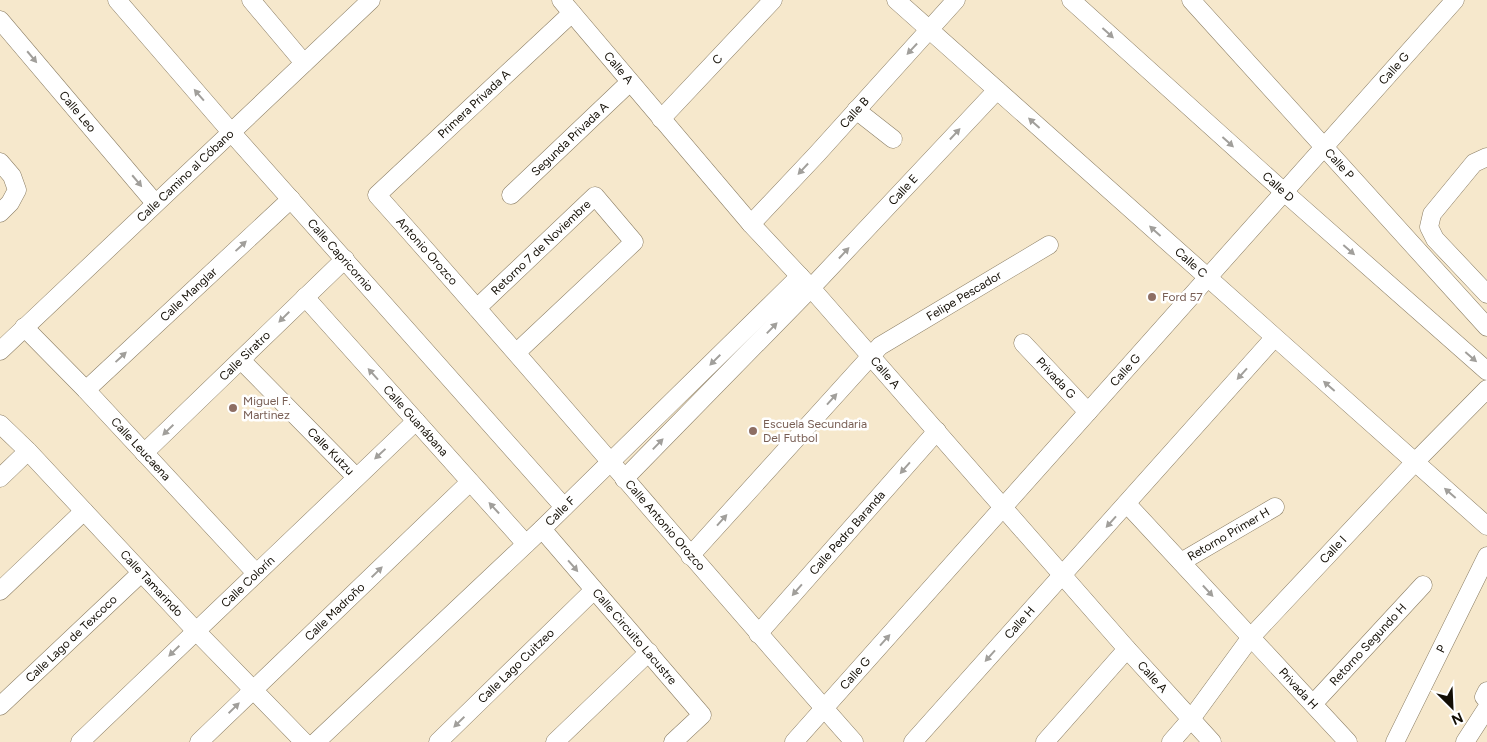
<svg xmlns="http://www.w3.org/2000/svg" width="1487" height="742" font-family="Figtree,sans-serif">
<rect width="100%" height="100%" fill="#f6e8cc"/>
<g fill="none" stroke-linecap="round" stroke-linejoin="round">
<defs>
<g id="minor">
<path id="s1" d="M117,0L231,132L564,507"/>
<path d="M251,0L304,63"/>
<path id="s2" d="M561,0L751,224L811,288L1127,649L1212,742"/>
<path id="s3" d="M896,0L1487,526"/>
<path id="s4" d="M1071,0L1284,192L1487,371"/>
<path id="s5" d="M1191,0L1487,327"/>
<path id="s6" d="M572,13L377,195C538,375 694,561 854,742"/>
<path id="s7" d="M0,20L155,203"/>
<path d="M856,110L893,139"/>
<path id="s8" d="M661,119L773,0"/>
<path d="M1487,157L1474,163L1432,214L1429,227L1435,239L1487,294"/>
<path d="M0,162L12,176L17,190L10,203L0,213"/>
<path id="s9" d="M511,195L630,82"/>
<path id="s10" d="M751,224L817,154L956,0"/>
<path id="s11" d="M305,297L526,544"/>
<path id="s12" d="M477,308L595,196L634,242L517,352"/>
<path id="s13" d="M24,327L86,390L256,573"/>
<path id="s14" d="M1023,343L1088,412"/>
<path id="s15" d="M0,351L371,0"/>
<path id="s16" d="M241,360L356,477"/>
<path id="s17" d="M86,390L291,199"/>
<path id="s18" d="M0,424L28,451L196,631L304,742"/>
<path id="s19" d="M144,453L345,259"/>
<path d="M0,478L28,451"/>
<path id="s20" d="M624,479L811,288L997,90"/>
<path id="s21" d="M1127,504L1348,742"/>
<path id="s22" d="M542,529L702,715L673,742"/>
<path id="s23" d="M690,556L880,346L1049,245"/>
<path id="s24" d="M1181,562L1275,507"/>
<path d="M0,591L84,511"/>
<path id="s25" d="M758,634L937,431"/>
<path d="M1487,691L1484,697L1487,700"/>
<path id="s26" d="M1313,704L1423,585"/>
<path id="s27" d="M0,706L141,573"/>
<path id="s28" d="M80,742L416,421"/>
<path id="s29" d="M199,742L470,482"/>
<path id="s30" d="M316,742L542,529L800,276"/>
<path id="s31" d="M438,742L594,590"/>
<path d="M555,742L649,652"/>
<path id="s32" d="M794,742L1455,0"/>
<path id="s33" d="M913,742L1274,338"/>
<path d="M1045,742L1127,649"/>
<path id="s34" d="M1171,742L1191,719L1251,637L1415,462L1487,389"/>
<path id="s35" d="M1395,742L1487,556"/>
<path d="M1465,742L1487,708"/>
</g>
</defs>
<use href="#minor" stroke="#8b7e65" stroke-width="19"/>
<use href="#minor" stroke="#fff" stroke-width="18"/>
</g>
<defs><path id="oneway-solid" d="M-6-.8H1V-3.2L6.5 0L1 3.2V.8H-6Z" transform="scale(1.25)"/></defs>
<g fill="#a19f9b">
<use href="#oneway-solid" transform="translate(1108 33) rotate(42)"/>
<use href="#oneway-solid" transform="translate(912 49) rotate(133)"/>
<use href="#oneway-solid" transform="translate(32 57) rotate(50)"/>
<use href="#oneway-solid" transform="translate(199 95) rotate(-131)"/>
<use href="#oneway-solid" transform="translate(1034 123) rotate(-138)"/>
<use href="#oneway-solid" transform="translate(955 134) rotate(-47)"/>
<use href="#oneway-solid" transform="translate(1228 142) rotate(42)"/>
<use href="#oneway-solid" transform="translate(803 169) rotate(133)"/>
<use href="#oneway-solid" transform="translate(137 181) rotate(50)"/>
<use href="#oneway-solid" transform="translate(1155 231) rotate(-138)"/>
<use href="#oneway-solid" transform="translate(241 246) rotate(-43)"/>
<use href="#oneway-solid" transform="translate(1349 250) rotate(41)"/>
<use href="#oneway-solid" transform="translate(844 253) rotate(-47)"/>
<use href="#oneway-solid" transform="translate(284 317) rotate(135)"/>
<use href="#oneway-solid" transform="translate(772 328) rotate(-46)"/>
<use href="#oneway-solid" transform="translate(121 357) rotate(-43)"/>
<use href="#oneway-solid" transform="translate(1471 357) rotate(41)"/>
<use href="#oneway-solid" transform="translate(715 360) rotate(135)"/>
<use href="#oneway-solid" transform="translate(373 374) rotate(-132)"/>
<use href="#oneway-solid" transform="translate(1242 374) rotate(132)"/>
<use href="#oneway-solid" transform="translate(1329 386) rotate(-139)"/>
<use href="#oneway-solid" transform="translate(832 399) rotate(-48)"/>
<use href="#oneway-solid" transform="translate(168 430) rotate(136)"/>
<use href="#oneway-solid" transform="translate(658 444) rotate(-46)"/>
<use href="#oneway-solid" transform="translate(380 454) rotate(137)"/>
<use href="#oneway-solid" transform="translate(905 468) rotate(131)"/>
<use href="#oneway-solid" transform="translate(1450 493) rotate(-139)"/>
<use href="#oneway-solid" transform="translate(494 508) rotate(-133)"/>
<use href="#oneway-solid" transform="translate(722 520) rotate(-48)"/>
<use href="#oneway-solid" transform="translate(1111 522) rotate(132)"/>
<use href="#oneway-solid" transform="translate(573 566) rotate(49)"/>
<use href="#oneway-solid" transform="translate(377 572) rotate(-44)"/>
<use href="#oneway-solid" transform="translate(797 590) rotate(131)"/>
<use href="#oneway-solid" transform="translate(1208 591) rotate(47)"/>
<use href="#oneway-solid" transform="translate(885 640) rotate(-48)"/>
<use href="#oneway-solid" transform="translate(174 651) rotate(136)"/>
<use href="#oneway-solid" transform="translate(990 656) rotate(132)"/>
<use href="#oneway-solid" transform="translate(234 708) rotate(-44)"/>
<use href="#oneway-solid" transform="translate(459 722) rotate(136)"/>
</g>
<g fill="#8d6e63" stroke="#fff" stroke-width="2">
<circle cx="1152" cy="297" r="5"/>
<circle cx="233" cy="408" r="5"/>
<circle cx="753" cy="431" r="5"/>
</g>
<g text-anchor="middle" stroke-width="5" stroke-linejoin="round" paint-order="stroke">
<g font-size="12" fill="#130e05" stroke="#fff">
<text dy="4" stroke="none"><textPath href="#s8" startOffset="82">C</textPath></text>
<text dy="4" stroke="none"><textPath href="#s2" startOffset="89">Calle A</textPath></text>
<text dy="4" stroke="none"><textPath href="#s32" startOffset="902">Calle G</textPath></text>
<text transform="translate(474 104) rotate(-43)" y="4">Primera Privada A</text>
<text dy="4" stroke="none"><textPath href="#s7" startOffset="120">Calle Leo</textPath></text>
<text dy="4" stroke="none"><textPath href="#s10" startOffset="152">Calle B</textPath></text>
<text dy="4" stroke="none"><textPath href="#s9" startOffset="81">Segunda Privada A</textPath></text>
<text dy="4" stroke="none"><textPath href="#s5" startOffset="221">Calle P</textPath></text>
<text dy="4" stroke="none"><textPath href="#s15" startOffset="255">Calle Camino al Cóbano</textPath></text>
<text dy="4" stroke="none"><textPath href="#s4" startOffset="279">Calle D</textPath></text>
<text dy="4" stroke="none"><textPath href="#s20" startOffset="402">Calle E</textPath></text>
<text dy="4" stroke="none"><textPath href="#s12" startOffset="88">Retorno 7 de Noviembre</textPath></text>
<text dy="4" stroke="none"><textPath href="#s6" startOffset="342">Antonio Orozco</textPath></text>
<text dy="4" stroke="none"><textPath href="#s1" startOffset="339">Calle Capricornio</textPath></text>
<text dy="4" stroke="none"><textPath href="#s3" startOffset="395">Calle C</textPath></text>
<text dy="4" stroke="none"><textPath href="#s17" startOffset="140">Calle Manglar</textPath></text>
<text dy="4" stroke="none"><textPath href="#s23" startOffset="381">Felipe Pescador</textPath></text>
<text dy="4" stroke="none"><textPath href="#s19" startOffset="140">Calle Siratro</textPath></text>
<text dy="4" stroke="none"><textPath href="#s32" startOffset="498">Calle G</textPath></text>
<text dy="4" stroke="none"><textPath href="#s2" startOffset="494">Calle A</textPath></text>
<text dy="4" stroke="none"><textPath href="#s14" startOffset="48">Privada G</textPath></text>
<text dy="4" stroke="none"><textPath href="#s11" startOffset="166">Calle Guanábana</textPath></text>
<text dy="4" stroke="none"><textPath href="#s13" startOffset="169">Calle Leucaena</textPath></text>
<text dy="4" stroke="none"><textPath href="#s16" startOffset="128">Calle Kutzu</textPath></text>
<text dy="4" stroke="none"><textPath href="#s30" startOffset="336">Calle F</textPath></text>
<text dy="4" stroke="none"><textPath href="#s6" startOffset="705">Calle Antonio Orozco</textPath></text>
<text dy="4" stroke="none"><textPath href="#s25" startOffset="135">Calle Pedro Baranda</textPath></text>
<text dy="4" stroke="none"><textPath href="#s24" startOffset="55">Retorno Primer H</textPath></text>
<text dy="4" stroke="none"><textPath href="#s34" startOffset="252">Calle I</textPath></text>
<text dy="4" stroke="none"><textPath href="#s28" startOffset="232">Calle Colorín</textPath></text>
<text dy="4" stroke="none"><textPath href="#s18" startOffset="220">Calle Tamarindo</textPath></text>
<text dy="4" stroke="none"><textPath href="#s29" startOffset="188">Calle Madroño</textPath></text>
<text dy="4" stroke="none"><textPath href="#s33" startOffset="160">Calle H</textPath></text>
<text dy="4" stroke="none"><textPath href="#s22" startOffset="142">Calle Circuito Lacustre</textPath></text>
<text dy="4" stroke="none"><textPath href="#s27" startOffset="98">Calle Lago de Texcoco</textPath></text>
<text dy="4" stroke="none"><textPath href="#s26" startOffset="81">Retorno Segundo H</textPath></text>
<text dy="4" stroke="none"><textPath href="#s35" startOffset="104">P</textPath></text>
<text dy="4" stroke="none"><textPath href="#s31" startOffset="109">Calle Lago Cuitzeo</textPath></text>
<text dy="4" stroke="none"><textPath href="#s32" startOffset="92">Calle G</textPath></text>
<text dy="4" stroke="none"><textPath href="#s2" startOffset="899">Calle A</textPath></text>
<text dy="4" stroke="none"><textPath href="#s21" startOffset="252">Privada H</textPath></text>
</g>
<g font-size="12" fill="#785e54" stroke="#fff" text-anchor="start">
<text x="1162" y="301">Ford 57</text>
<text x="243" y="405">Miguel F.<tspan x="243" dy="14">Martinez</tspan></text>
<text x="763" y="428">Escuela Secundaria<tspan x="763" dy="14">Del Futbol</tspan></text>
</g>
</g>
<g transform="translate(1452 707) rotate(156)" stroke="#ffffff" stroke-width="4" paint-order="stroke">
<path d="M0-4L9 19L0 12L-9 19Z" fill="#130e05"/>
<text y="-8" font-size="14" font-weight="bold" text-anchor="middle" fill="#130e05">N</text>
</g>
</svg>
